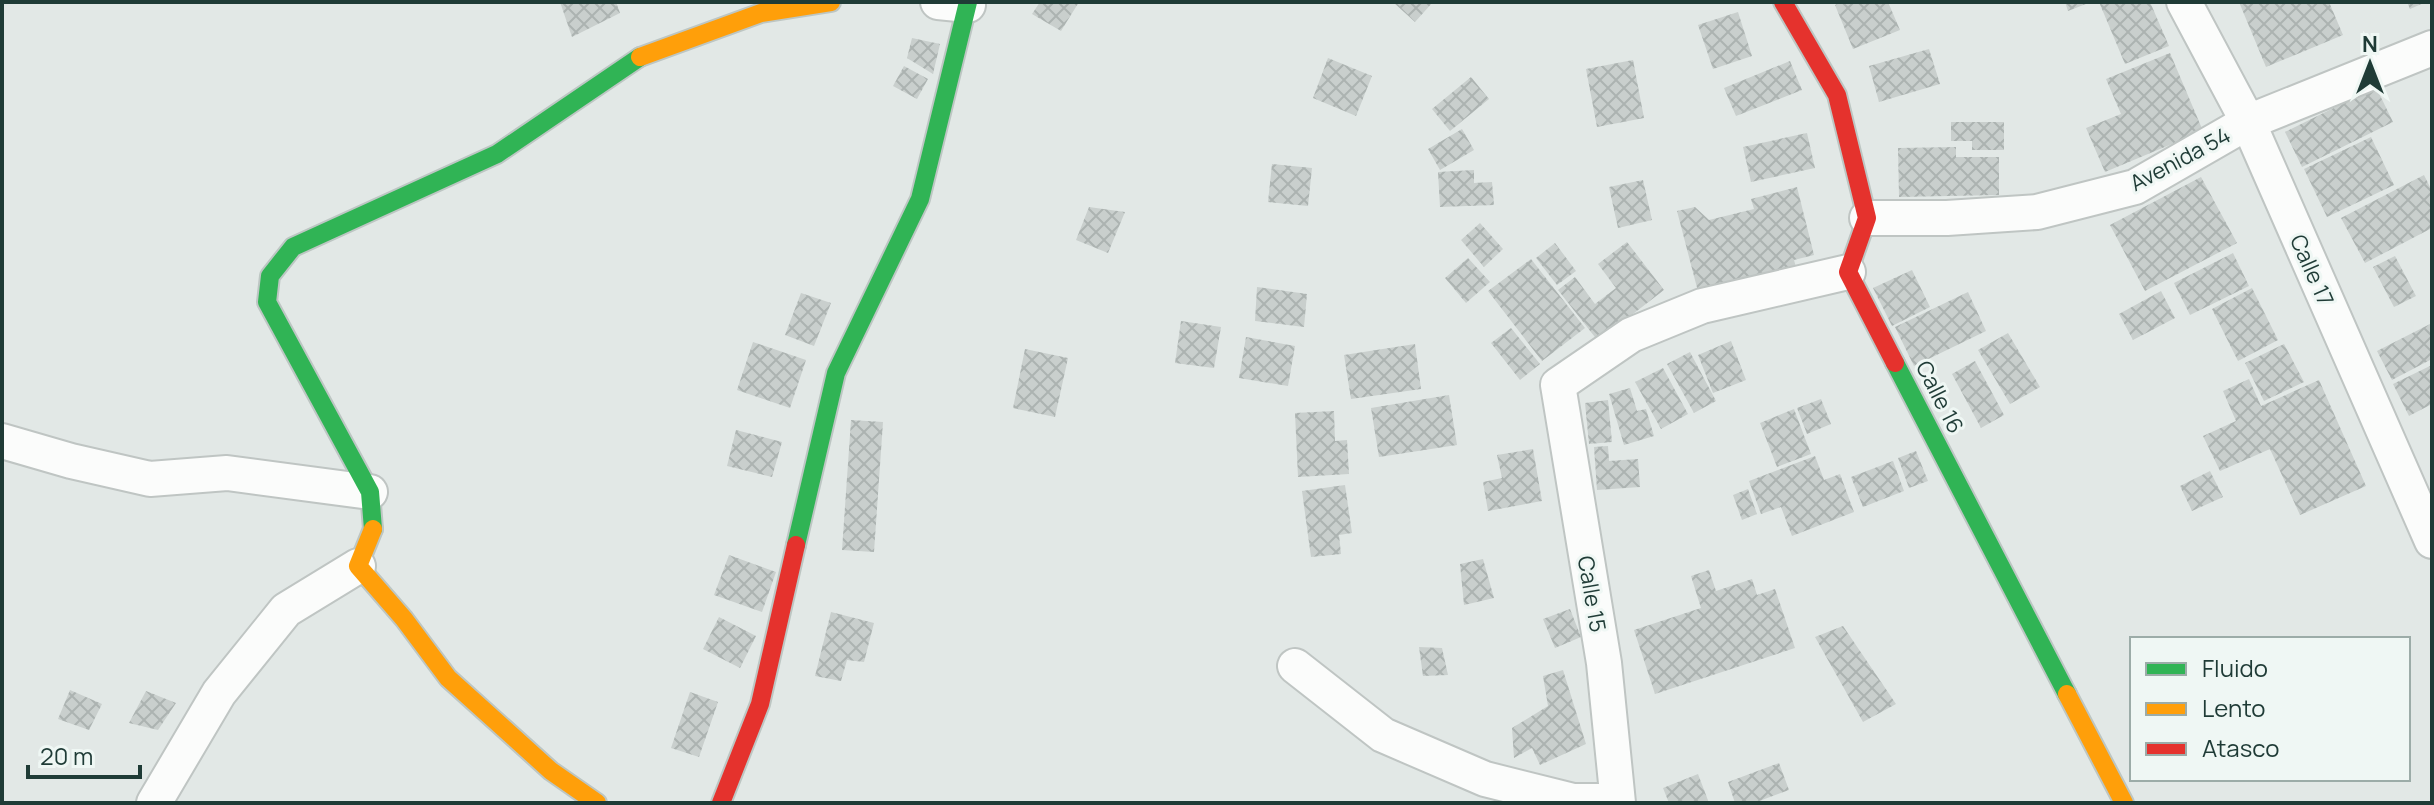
<svg xmlns="http://www.w3.org/2000/svg" width="2434" height="805" font-family="Manrope,sans-serif">
<defs>
<pattern id="building-cross-hatch" width="8" height="8" patternUnits="userSpaceOnUse" patternTransform="scale(2)"><rect width="8" height="8" fill="#c9cfcd"/><path d="M0 0l8 8M0 8l8-8" fill="none" stroke="#acb3b1"/></pattern>
</defs>
<rect width="100%" height="100%" fill="#e2e8e6"/>
<path fill="url(#building-cross-hatch)" d="M560,2H616L620,13L572,37Z
M1040,2H1079L1061,31L1032,14Z
M1393,2H1433L1415,22Z
M1841,2H1888L1900,30L1853,49L1835,5Z
M2065,2H2091L2068,11Z
M2099,2H2150L2169,46L2125,64Z
M2239,2H2329L2343,35L2266,67Z
M2407,2H2426L2410,9Z
M1738,12L1752,56L1713,69L1698,25Z
M912,38L940,44L933,74L907,58Z
M1929,49L1940,84L1879,102L1869,66Z
M2170,53L2203,131L2105,172L2086,128L2121,114L2106,79Z
M1328,58L1372,76L1356,116L1313,98Z
M1633,60L1644,118L1597,127L1586,69Z
M1790,61L1802,90L1736,116L1724,88Z
M904,66L928,79L917,99L893,86Z
M1471,77L1489,99L1450,131L1432,109Z
M2376,87L2393,122L2302,167L2285,132Z
M1951,122H2004V150H1972V141H1951Z
M1462,129L1474,150L1440,170L1428,149Z
M1807,133L1815,168L1751,182L1743,147Z
M2371,137L2394,185L2327,217L2304,169Z
M1956,147V157H1999V195L1899,197L1898,148Z
M1272,164L1312,168L1308,206L1268,202Z
M1474,170V183L1492,182L1494,205L1440,207L1438,172Z
M2424,175L2432,191V228L2365,263L2341,218Z
M2201,177L2237,243L2145,291L2110,225Z
M1643,180L1652,220L1618,228L1609,187Z
M1797,187L1814,255L1794,260L1799,278L1701,303L1677,211L1695,207L1709,220L1754,209L1751,199Z
M1089,207L1125,212L1108,253L1076,240Z
M1480,223L1503,249L1484,267L1461,240Z
M1627,242L1664,290L1598,341L1558,290L1575,277L1595,304L1616,288L1598,264Z
M1555,243L1576,271L1557,285L1536,258Z
M2233,253L2249,286L2190,315L2174,283Z
M2395,256L2416,296L2394,307L2373,267Z
M1468,258L1490,282L1466,303L1445,278Z
M1531,259L1585,328L1542,361L1488,291Z
M1912,270L1930,307L1892,326L1873,288Z
M1257,287L1307,294L1304,327L1255,321Z
M2252,288L2278,340L2238,361L2212,309Z
M2161,291L2175,318L2133,340L2119,314Z
M1968,292L1986,331L1914,366L1895,327Z
M801,293L831,303L814,346L785,335Z
M1181,321L1221,327L1214,368L1175,363Z
M2432,323V359L2392,380L2377,351Z
M1511,328L1540,364L1520,380L1491,343Z
M2008,333L2040,387L2010,404L1978,350Z
M1246,337L1295,346L1288,386L1239,378Z
M1731,341L1746,380L1713,393L1698,355Z
M753,342L806,360L790,408L737,390Z
M1415,344L1421,389L1351,399L1344,355Z
M2284,344L2304,382L2264,401L2245,363Z
M1025,349L1068,358L1055,417L1013,408Z
M1690,352L1716,401L1694,413L1667,364Z
M1975,361L2004,415L1981,428L1952,374Z
M2432,365V404L2409,416L2393,384Z
M1663,368L1688,414L1661,429L1635,382Z
M2249,379L2261,406L2319,380L2366,486L2300,515L2270,449L2220,471L2203,436L2236,421L2223,391Z
M1630,388L1637,411L1646,409L1654,436L1624,445L1609,394Z
M1449,395L1457,445L1379,457L1371,408Z
M1821,399L1831,424L1807,434L1797,408Z
M1608,400L1612,442L1589,444L1585,403Z
M1794,409L1811,454L1777,467L1760,423Z
M1334,411L1335,441L1347,440L1349,474L1298,477L1295,413Z
M851,420L883,422L874,552L842,550Z
M736,430L782,442L772,477L727,466Z
M1608,446L1609,461L1638,459L1640,487L1597,490L1594,447Z
M1533,449L1542,501L1488,511L1483,482L1502,478L1497,455Z
M1916,451L1928,481L1909,488L1898,458Z
M1815,456L1824,480L1840,474L1854,512L1792,536L1781,507L1761,514L1749,481Z
M1893,461L1904,491L1863,507L1851,477Z
M2210,471L2223,497L2192,511L2180,486Z
M1345,485L1352,533L1339,535L1341,554L1311,557L1302,491Z
M1748,489L1757,514L1742,520L1733,495Z
M729,555L776,572L762,612L714,595Z
M1483,559L1494,598L1464,605L1460,564Z
M1709,570L1716,591L1752,579L1757,595L1775,589L1795,648L1655,694L1634,630L1701,608L1691,576Z
M1570,609L1581,637L1555,648L1543,619Z
M831,612L874,623L864,662L847,660L841,681L815,676Z
M719,617L756,636L740,668L703,649Z
M1843,626L1896,704L1863,722L1815,637Z
M1419,647L1442,648L1448,675L1423,676Z
M1563,670L1586,744L1540,765L1532,748L1514,758L1512,728L1548,706L1543,676Z
M70,690L102,704L89,730L58,719Z
M146,691L176,703L158,730L129,723Z
M690,692L718,702L699,757L671,748Z
M1779,763L1789,790L1754,803H1735L1728,782Z
M1698,774L1709,803H1669L1663,788Z"/>
<g fill="none" stroke-linecap="round" stroke-linejoin="round">
<defs>
<path id="street" d="M938,2L968,5
M2184,2L2248,122L2432,541
M1867,218H1947L2037,212L2135,187L2248,122L2432,48
M2,441L71,461L150,479L227,473L370,492
M1295,666L1383,735L1485,779L1573,801H1617
M154,803L219,693L286,610L358,566
M1618,803L1604,663L1558,385L1631,335L1702,306L1848,272"/>
<path id="fast" d="M1895,363L2067,694
M373,529L370,492L267,302L270,276L293,247L497,154L640,57
M796,545L836,373L920,199L968,2"/>
<path id="slow" d="M640,57L761,13L831,2
M373,529L358,566L404,619L448,678L551,771L597,803
M2067,694L2124,803"/>
<path id="jam" d="M1783,2L1837,95L1867,218L1848,272L1895,363
M721,803L760,704L796,545"/>
</defs>
<use href="#street" stroke="#bfc5c3" stroke-width="38"/>
<use href="#fast" stroke="#bdc6c3" stroke-width="22"/>
<use href="#slow" stroke="#bdc6c3" stroke-width="22"/>
<use href="#jam" stroke="#bdc6c3" stroke-width="22"/>
<use href="#street" stroke="#fbfcfb" stroke-width="34"/>
<use href="#fast" stroke="#30b455" stroke-width="18"/>
<use href="#slow" stroke="#ff9f0a" stroke-width="18"/>
<use href="#jam" stroke="#e5322d" stroke-width="18"/>
</g>
<g text-anchor="middle" stroke-width="6" stroke-linejoin="round" paint-order="stroke">
<g font-size="22" fill="#1f3b36" stroke="#eff7f4">
<text transform="translate(2180 159) rotate(-28)" y="8">Avenida 54</text>
<text transform="translate(2312 270) rotate(66)" y="8">Calle 17</text>
<text transform="translate(1940 397) rotate(63)" y="8">Calle 16</text>
<text transform="translate(1592 594) rotate(80)" y="8">Calle 15</text>
</g>
</g>
<rect width="2434" height="805" fill="none" stroke="#1f3b36" stroke-width="8"/>
<rect x="2130" y="637" width="280" height="144" fill="#eff7f4" stroke="#9caca8" stroke-width="2"/>
<rect x="2146" y="663" width="40" height="12" fill="#30b455" stroke="#9caca8" stroke-width="2"/>
<text x="2202" y="677" font-size="24" fill="#1f3b36">Fluido</text>
<rect x="2146" y="703" width="40" height="12" fill="#ff9f0a" stroke="#9caca8" stroke-width="2"/>
<text x="2202" y="717" font-size="24" fill="#1f3b36">Lento</text>
<rect x="2146" y="743" width="40" height="12" fill="#e5322d" stroke="#9caca8" stroke-width="2"/>
<text x="2202" y="757" font-size="24" fill="#1f3b36">Atasco</text>
<g transform="translate(2370 64)" stroke="#eff7f4" stroke-width="6" paint-order="stroke">
<path d="M0-6L14 30L0 20L-14 30Z" fill="#1f3b36"/>
<text y="-12" font-size="22" font-weight="bold" text-anchor="middle" fill="#1f3b36">N</text>
</g>
<path d="M28 765v12h112v-12" fill="none" stroke="#1f3b36" stroke-width="4"/>
<text x="40" y="765" font-size="24" fill="#1f3b36" stroke="#eff7f4" stroke-width="6" paint-order="stroke">20 m</text>
</svg>
